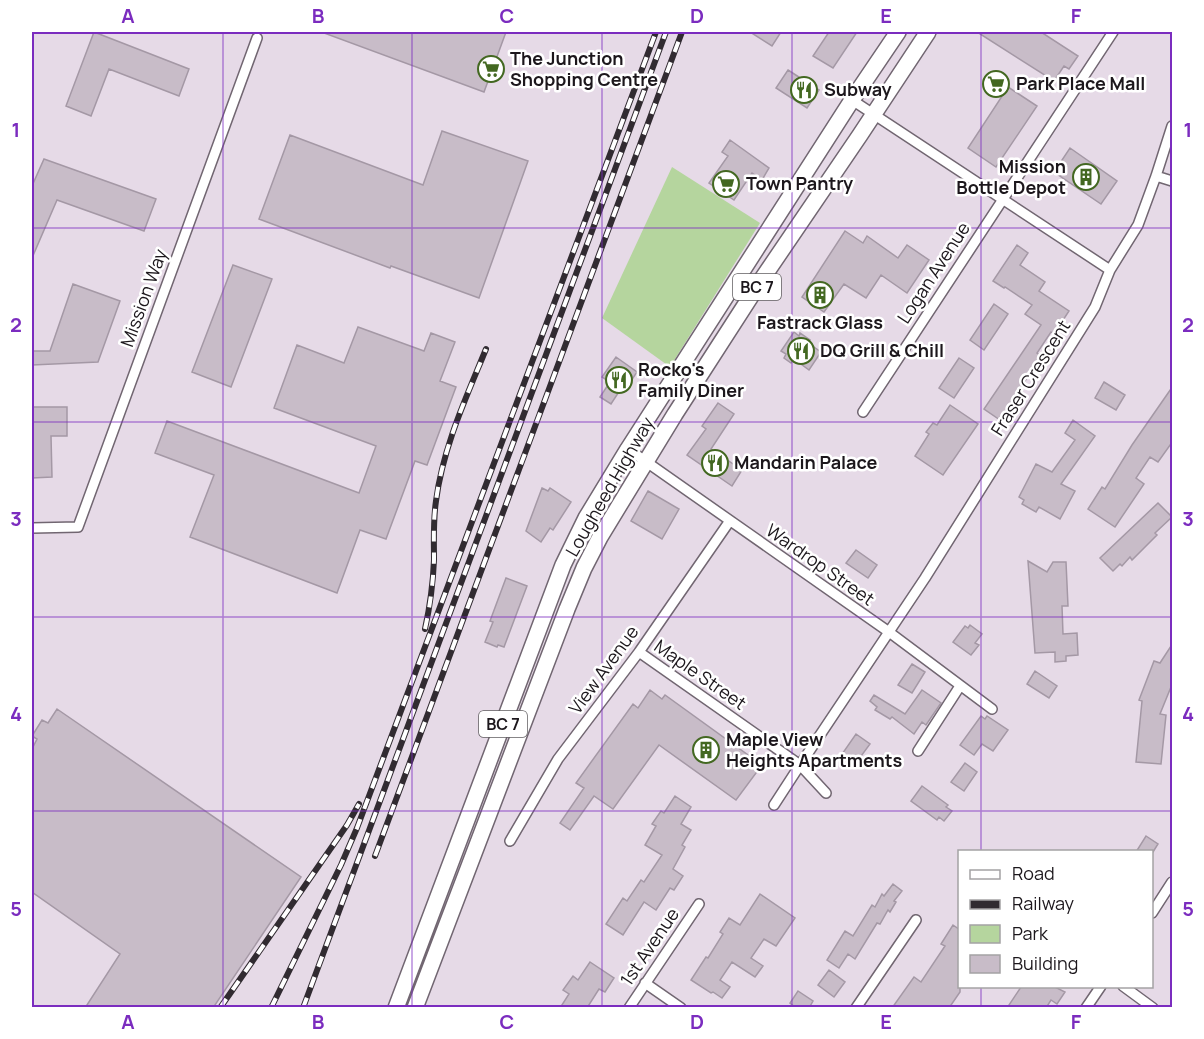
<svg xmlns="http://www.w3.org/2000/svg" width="1204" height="1039" font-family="Manrope,sans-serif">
<rect width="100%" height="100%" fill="#e6dae7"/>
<path fill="#b5d59e" d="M672,167L760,223L670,367L602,318Z"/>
<path fill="#c8bcc8" stroke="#a498a5" stroke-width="1.5" d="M94,32L189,69L179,96L109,69L91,116L66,106Z
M325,32H506L484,92L324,33Z
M750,32H781L772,46Z
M829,32H857L833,68L813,56Z
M977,32H1041L1078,56L1069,69L1064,66L1054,81Z
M788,70L819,90L807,108L776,88Z
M1008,87L1037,106L996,167L968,148Z
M442,131L528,161L479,298L391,266L390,268L259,219L290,135L423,185Z
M730,140L769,168L762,180L752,173L734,200L709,183L728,156L722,152Z
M1070,148L1117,181L1101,204L1054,172Z
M44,159L156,199L144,231L57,200L32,258V186Z
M845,231L863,243L867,236L898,258L907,245L929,260L907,293L881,275L866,298L844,284L824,312L802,297Z
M1017,245L1028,253L1020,265L1045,282L1039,291L1069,311L1054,334L1051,332L1037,353L1041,356L1000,420L984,409L1041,325L1025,314L1032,305L1005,287L1004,288L993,281Z
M233,265L272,279L231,387L192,372Z
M73,284L120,301L98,362L32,365V351H50Z
M994,304L1008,314L984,350L970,340Z
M358,327L424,351L431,333L455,342L440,381L456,387L427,465L415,461L386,539L360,530L337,593L190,537L214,475L155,453L167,421L359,493L376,446L274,408L297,345L344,363Z
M794,332L799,336L800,333L810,340L808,343L821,352L809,370L794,359L791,363L784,358L786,354L781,351Z
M616,357L637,372L627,387L624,384L611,404L600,397L610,382L602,377Z
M959,358L974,368L954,398L939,388Z
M1104,382L1125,395L1116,410L1095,398Z
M1173,386V441L1158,462L1150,457L1136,478L1144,484L1115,527L1088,509L1102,487L1105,489L1132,445Z
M718,403L734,414L711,449L742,470L732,486L687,455L706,429L702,426Z
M950,405L978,424L943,475L915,456L929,434L926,432L933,423L937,425Z
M32,407H67V436H51L52,477L32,478Z
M1073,420L1095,436L1061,484L1075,491L1060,519L1039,507L1036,512L1022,504L1024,500L1019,497L1036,464L1052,472L1075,440L1065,433Z
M542,488L548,491L550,488L571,502L553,530L550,528L541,542L526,531Z
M648,491L679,509L662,539L631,521Z
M1158,503L1172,517L1155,533L1157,535L1132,560L1130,557L1122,566L1120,564L1113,571L1100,558Z
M856,550L877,565L868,578L846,563Z
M1028,561L1047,572L1053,562H1066L1068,606H1062L1063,634L1077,633L1078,655L1066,656V661L1055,662V652L1035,653Z
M506,578L527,586L504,647L498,645L497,647L485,642L493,622L490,621Z
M970,625L982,634L975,643L979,645L971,655L953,642L965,626L968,628Z
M1173,643V682L1160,714L1166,715L1161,764L1136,762L1142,701L1139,700L1154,661L1160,663Z
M912,664L925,672L912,693L898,685Z
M1035,671L1057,686L1049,698L1027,684Z
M650,690L662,699L665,695L762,765L736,800L659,745L613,809L594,796L570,830L560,823L584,788L576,783L633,704L638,708Z
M922,690L941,703L926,725L922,722L914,734L892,717L890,719L875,710L877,707L870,701L874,695L905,714Z
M57,709L301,877L213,1008H85L120,954L32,892V749L37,739L32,736L42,720L48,723Z
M981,716L985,719L987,716L1008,730L993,751L982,744L974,755L960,745Z
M856,734L870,744L853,767L840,757Z
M965,763L977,772L964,791L951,782Z
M922,786L948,805L946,807L952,811L944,821L939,817L937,820L911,801Z
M675,796L691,807L681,824L691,830L682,845L685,847L673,869L683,876L674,890L670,888L656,910L644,902L623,935L606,924L623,898L627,901L641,880L644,882L662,855L645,845L656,826L652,824L661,811L664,813Z
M1146,836L1158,844L1153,852H1136Z
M893,884L902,891L894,901L896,902L890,912L888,910L880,924L877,923L855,959L848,954L839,968L827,960L845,931L853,936L872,905L875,907L882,894L884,896Z
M760,894L795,918L776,946L764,939L751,958L763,966L755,977L732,962L720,980L730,987L722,998L713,992L711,993L691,980L706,957L708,958L723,934L720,932L729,918L740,925Z
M953,925L960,930V992L949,1008H892L914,977L921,982L945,946L941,944Z
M590,962L614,978L605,992L599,989L587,1008H560L569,994L563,990L573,976L578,980Z
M829,970L845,982L834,997L818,985Z
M1021,987H1055L1065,992L1057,1004L1051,1000L1046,1008H1007Z
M798,991L813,1001L809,1008H796L790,1003Z"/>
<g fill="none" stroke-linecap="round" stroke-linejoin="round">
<defs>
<path id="street" d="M852,100L1110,270
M1156,176L1172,181
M863,412L1113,32
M628,449L889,632L992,709
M32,528L78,527L257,38
M639,652L800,765L826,793
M918,751L960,686
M774,805L800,765L925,578L1095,307L1110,270L1138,225L1156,176L1172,126
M510,841L558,759L639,652L729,522
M1152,913L1172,882
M645,983L681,1008
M1123,986L1153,1008
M629,1008L699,904
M856,1008L916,920
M1086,1008L1101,986"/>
<path id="primary" d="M396,1008L563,565L586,518L628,449L852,100L898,32
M415,1008L567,609L584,568L600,537L675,414L762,279L860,135L928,32"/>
</defs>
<use href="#street" stroke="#716671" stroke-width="12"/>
<use href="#primary" stroke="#716671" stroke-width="18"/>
<use href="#street" stroke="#fff" stroke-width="9"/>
<use href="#primary" stroke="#fff" stroke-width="15"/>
<defs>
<path id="rail" d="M425,629C430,606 433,584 434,560C434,540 433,521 436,501C443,447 466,398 486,349
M375,856L682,32
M220,1008L347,825L359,804
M271,1008L341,865L357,828L656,32
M303,1008L666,32"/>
</defs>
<use href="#rail" stroke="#312b31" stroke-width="6"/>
<use href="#rail" stroke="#fff" stroke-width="4" stroke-dasharray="11" stroke-linecap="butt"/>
</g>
<path fill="none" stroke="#7b2cbf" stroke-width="1.5" stroke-opacity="0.55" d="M223,32V1008M412,32V1008M602,32V1008M792,32V1008M981,32V852M32,228H1172M32,422H1172M32,617H1172M32,811H1172M981,986V1008"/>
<defs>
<symbol id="supermarket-ring" viewBox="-11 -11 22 22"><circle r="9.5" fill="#fff" stroke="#436821" stroke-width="1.5"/><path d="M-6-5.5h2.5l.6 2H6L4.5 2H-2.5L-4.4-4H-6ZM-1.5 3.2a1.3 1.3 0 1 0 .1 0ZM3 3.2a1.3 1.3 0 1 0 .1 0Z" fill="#436821"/></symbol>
<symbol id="restaurant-ring" viewBox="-11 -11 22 22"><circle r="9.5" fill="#fff" stroke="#436821" stroke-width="1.5"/><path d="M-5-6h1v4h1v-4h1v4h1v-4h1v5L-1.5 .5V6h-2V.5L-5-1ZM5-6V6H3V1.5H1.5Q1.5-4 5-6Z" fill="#436821"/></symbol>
<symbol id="building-ring" viewBox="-11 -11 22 22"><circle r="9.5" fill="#fff" stroke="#436821" stroke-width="1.5"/><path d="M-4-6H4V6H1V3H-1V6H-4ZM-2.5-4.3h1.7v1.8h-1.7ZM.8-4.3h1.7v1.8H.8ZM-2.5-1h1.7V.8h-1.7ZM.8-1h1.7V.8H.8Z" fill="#436821"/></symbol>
</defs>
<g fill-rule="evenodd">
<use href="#supermarket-ring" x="476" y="54" width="30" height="30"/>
<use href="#supermarket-ring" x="981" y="69" width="30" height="30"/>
<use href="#restaurant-ring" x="789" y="75" width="30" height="30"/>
<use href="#building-ring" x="1071" y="162" width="30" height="30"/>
<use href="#supermarket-ring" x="711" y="169" width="30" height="30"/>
<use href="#building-ring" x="805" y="280" width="30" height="30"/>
<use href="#restaurant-ring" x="786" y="336" width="30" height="30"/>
<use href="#restaurant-ring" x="604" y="365" width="30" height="30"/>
<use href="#restaurant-ring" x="700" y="448" width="30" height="30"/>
<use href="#building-ring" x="691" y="735" width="30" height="30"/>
</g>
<g text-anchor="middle" stroke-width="5" stroke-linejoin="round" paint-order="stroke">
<g fill="#fff" stroke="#605d60" stroke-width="1.5">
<rect x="733" y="274" width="48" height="26" rx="4.5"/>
<rect x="479" y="711" width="48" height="26" rx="4.5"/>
</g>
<g font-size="16" font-weight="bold" fill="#1c171c">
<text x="757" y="293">BC 7</text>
<text x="503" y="730">BC 7</text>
</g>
<g font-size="18" font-weight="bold" fill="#1c171c" stroke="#fff" text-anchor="start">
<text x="510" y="65">The Junction<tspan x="510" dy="21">Shopping Centre</tspan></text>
<text x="1016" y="90">Park Place Mall</text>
<text x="824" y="96">Subway</text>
<text x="1066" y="173" text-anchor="end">Mission<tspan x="1066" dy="21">Bottle Depot</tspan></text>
<text x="746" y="190">Town Pantry</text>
<text x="820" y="329" text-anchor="middle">Fastrack Glass</text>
<text x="820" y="357">DQ Grill &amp; Chill</text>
<text x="638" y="376">Rocko's<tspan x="638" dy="21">Family Diner</tspan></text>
<text x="734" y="469">Mandarin Palace</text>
<text x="726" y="746">Maple View<tspan x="726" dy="21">Heights Apartments</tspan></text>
</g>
<g font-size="18" fill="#1c171c" stroke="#fff">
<text transform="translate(934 273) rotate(-57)" y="6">Logan Avenue</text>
<text transform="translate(144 298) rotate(-70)" y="6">Mission Way</text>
<text transform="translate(1031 378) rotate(-58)" y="6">Fraser Crescent</text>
<text transform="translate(610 487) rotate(-60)" y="6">Lougheed Highway</text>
<text transform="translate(820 565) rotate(35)" y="6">Wardrop Street</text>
<text transform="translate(604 670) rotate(-54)" y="6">View Avenue</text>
<text transform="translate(700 675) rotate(35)" y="6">Maple Street</text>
<text transform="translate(650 947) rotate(-56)" y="6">1st Avenue</text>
</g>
</g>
<rect width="1204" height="1039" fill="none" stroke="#ffffff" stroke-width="66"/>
<rect x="958" y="850" width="195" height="138" fill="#ffffff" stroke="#a4a2a4" stroke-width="1.5"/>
<rect x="970" y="870" width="30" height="9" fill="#ffffff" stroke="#a4a2a4" stroke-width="1.5"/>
<text x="1012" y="880" font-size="18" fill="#1c171c">Road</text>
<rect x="970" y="900" width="30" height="9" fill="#312b31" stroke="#a4a2a4" stroke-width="1.5"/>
<text x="1012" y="910" font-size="18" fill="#1c171c">Railway</text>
<rect x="970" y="925" width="30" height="18" fill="#b5d59e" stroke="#a4a2a4" stroke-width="1.5"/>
<text x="1012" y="940" font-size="18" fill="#1c171c">Park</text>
<rect x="970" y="955" width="30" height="18" fill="#c8bcc8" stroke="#a4a2a4" stroke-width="1.5"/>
<text x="1012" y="970" font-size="18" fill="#1c171c">Building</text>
<rect x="33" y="33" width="1138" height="973" fill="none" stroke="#7b2cbf" stroke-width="2"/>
<g font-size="20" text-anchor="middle" font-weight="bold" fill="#7b2cbf">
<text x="128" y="23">A</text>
<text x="318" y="23">B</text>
<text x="507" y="23">C</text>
<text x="697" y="23">D</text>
<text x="886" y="23">E</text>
<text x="1076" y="23">F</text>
<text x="16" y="137">1</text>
<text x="1188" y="137">1</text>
<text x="16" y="332">2</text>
<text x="1188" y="332">2</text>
<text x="16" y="526">3</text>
<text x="1188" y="526">3</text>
<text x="16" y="721">4</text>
<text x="1188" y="721">4</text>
<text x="16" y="916">5</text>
<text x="1188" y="916">5</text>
<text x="128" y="1029">A</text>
<text x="318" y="1029">B</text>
<text x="507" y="1029">C</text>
<text x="697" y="1029">D</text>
<text x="886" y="1029">E</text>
<text x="1076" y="1029">F</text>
</g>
</svg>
